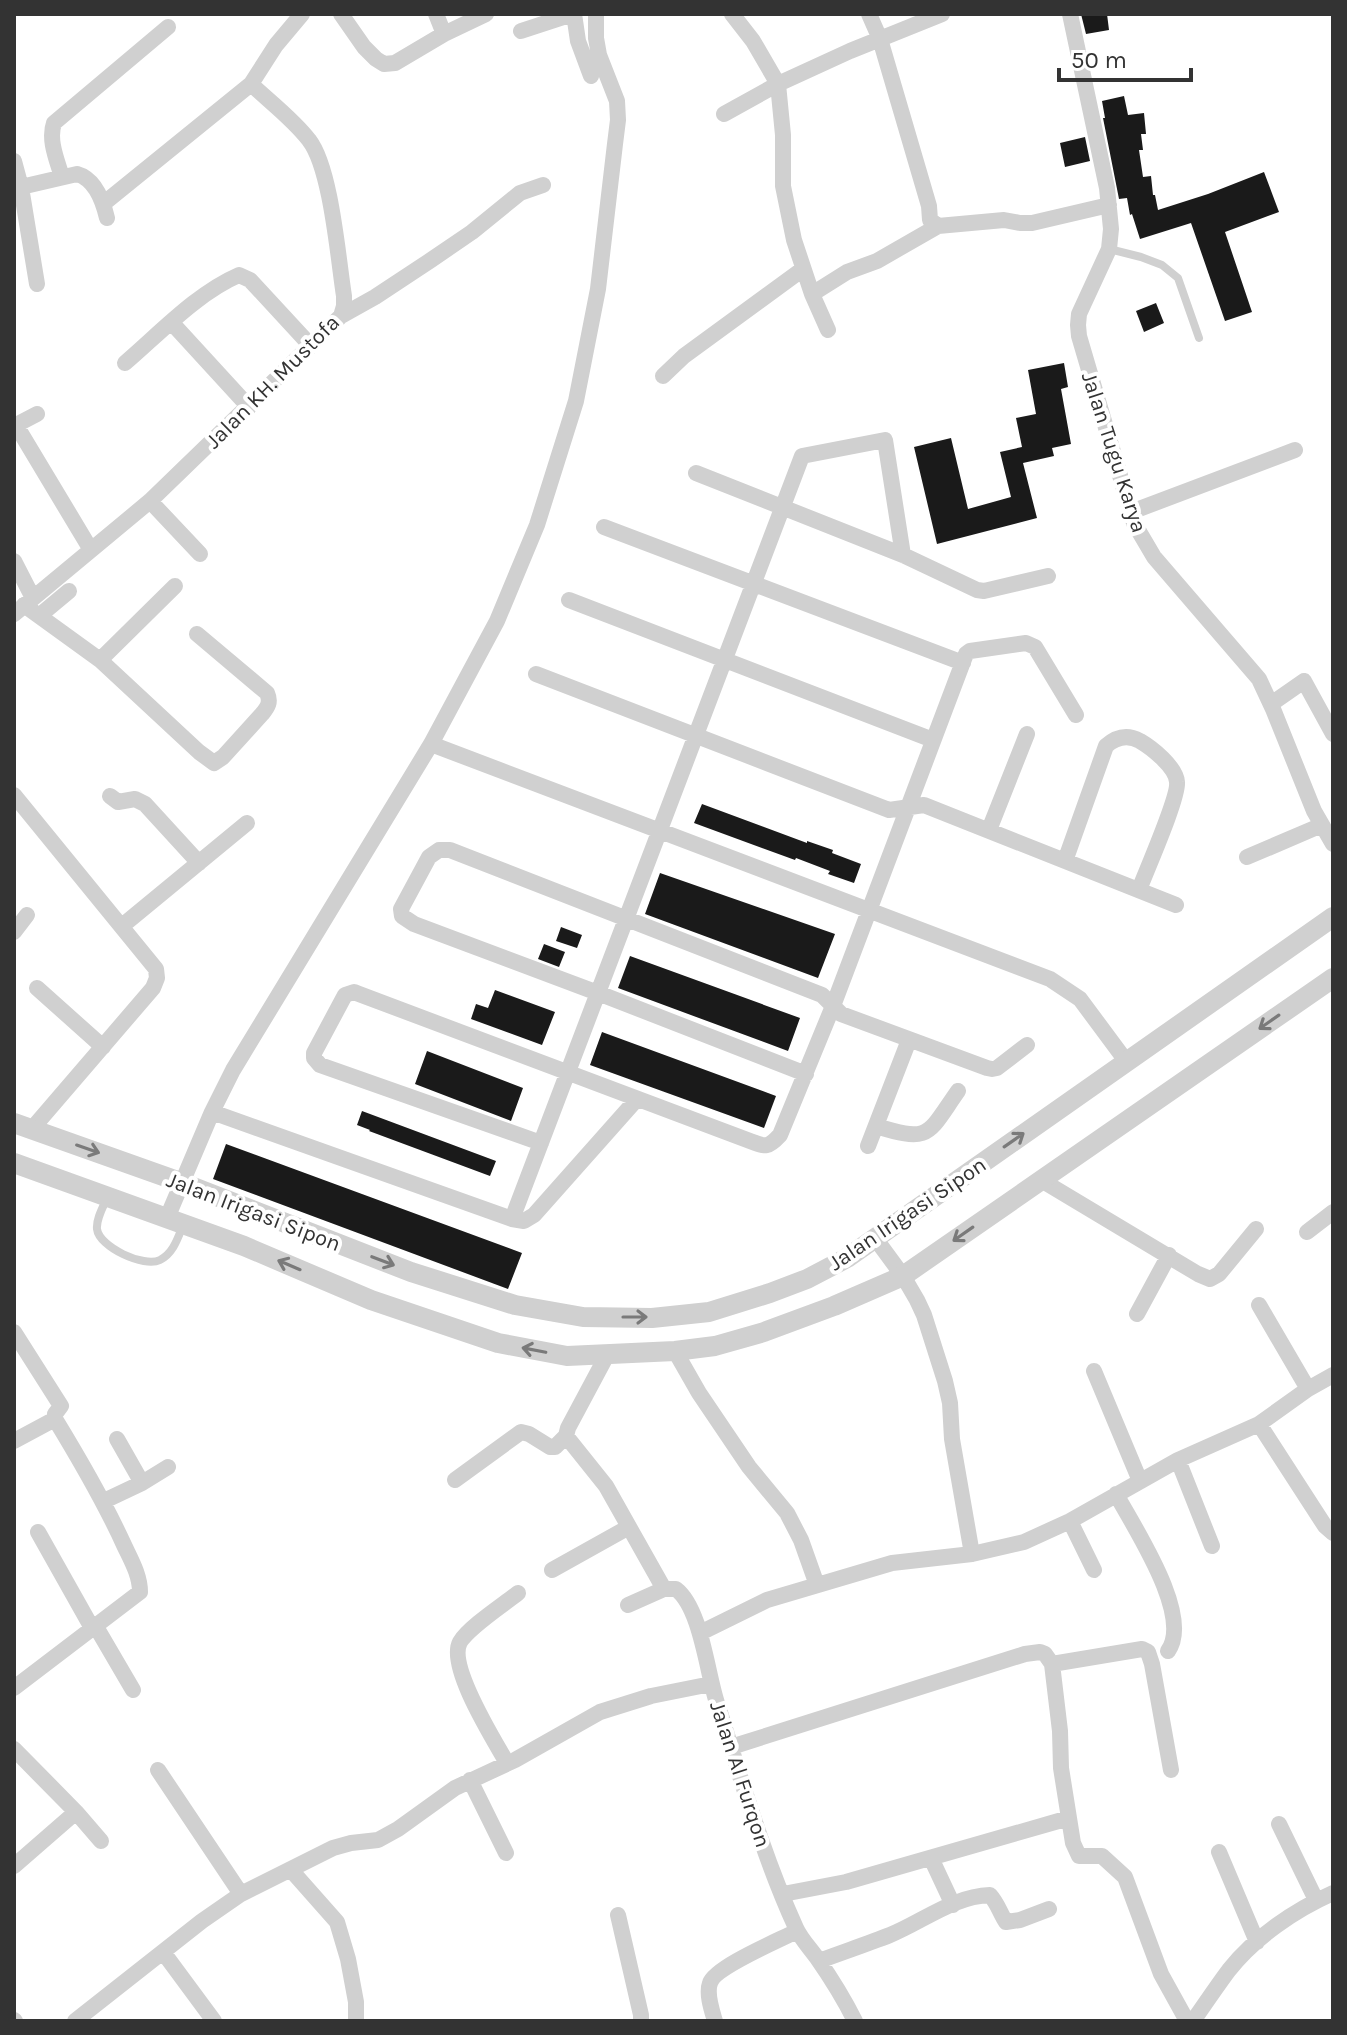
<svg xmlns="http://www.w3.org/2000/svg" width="1347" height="2035" font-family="Karla,sans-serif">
<rect width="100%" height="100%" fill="#fff"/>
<path fill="#1a1a1a" d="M1081,14H1107L1109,30L1086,34Z
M1124,96L1128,115L1144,113L1146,134H1141L1143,150H1139L1143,177L1151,176L1153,195H1155L1158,210L1208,194L1264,172L1279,212L1225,232L1252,312L1225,321L1191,223L1140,239L1132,214L1130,215L1127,198L1119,199L1103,118H1105L1102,101Z
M1085,137L1090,161L1065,167L1060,143Z
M1156,303L1164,323L1144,332L1136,311Z
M1064,363L1068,387L1061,389L1071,444L1052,448L1054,456L1023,463L1037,518L937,544L914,447L951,438L968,509L1011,497L1000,452L1022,447L1016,418L1036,414L1028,370Z
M702,804L807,843V841L833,850L832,853L861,864L854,883L828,874L830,871L796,858L795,860L694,823Z
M660,873L835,934L818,978L645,914Z
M561,927L582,935L577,948L556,941Z
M544,944L565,952L559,967L538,959Z
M630,956L800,1018L788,1051L618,988Z
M495,990L555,1012L542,1045L471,1019L476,1004L488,1008Z
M602,1032L776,1096L764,1128L590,1065Z
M427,1051L523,1088L511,1121L415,1084Z
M362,1111L496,1161L490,1176L369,1131L370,1130L357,1125Z
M226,1144L522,1253L508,1289L213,1179Z"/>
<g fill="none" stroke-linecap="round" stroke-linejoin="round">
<path stroke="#d0d0d0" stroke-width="8" d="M1109,249L1141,257L1162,265L1178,278L1199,338
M107,1198C103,1207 96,1219 97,1229C99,1247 144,1268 160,1260C174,1253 178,1237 184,1223"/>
<path stroke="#d0d0d0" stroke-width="16" d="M341,14L364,47L376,59L384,64L395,63L444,34L486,14
M436,14L444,34
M574,14L578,41L591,76
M732,14L753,41L778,84L783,135V186L794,240L812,294L828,330
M869,14L880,39L929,206L930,220L938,226L1004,220L1020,223H1032L1109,205
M1070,14L1107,188L1111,229L1109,249L1079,314L1078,325L1079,336L1134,523L1154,557L1259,679L1273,709L1314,811L1333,844
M521,31L573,14
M724,114L778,84L850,51L942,14
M14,161L21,187L37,284
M62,177C57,160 48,140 54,123L168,27
M21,187L77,174C95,179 103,201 107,218
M103,204L251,84L276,45L302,14
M812,294L847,272L877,261L938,226
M341,316L375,297L431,260L472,232L520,193L543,185
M172,323L249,407
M125,363C159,334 197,293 239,275L250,280L311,346
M663,376L684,356L803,269
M16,425L91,550
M14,426L37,414
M696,473L903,555L977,590L984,591L1048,576
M150,501L200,554
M1131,512L1295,450
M604,527L963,663
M14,561L33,598
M569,600L933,740
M24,605L100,660L199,752L214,763L223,757L262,714C268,707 271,702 267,693L197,634
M14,614L150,501L341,316L344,306V296C338,258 331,168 309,140C294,120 269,101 251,84
M39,616L69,591
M100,660L175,586
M536,674L889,810L924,805L1176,905
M1271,704L1304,681L1333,734
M431,744L1050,979L1080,999L1126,1061
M14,795L156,969L157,978L153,988L31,1130
M110,796L118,802L135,799L145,804L199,863
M989,830L1027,734
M1247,857L1322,825
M1065,861L1106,746C1116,737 1127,734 1140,741C1152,748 1176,767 1177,782C1179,797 1146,871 1139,890
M122,926L247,823
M14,932L27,915
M37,988L103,1047
M806,1074L598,993L414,924L402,916L401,909L429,857L439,850H450L822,995L841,1014L987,1068L992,1069L997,1068L1027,1045
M212,1112L512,1219L524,1221L534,1215L637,1099
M876,1126C931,1143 927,1135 958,1091
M541,1143L320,1065L314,1058V1053L345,995L354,992L359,994L750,1141C766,1147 768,1148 780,1135L833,1006L966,654L970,651L1026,643L1035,647L1076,715
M868,1146L909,1040
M1041,1180L1198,1274L1210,1279L1219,1274L1256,1229
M167,1218L212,1112L233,1070L431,744L497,621L537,525L576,401L598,289L615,144L618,120L617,101L599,55L596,38V14
M512,1219L802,456L885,440L903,555
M1307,1232L1333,1212
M875,1238L903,1276L917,1300L924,1315L945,1381L950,1403L952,1439L972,1554
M1259,1305L1308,1389
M1137,1314L1169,1255
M14,1332L61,1406L55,1414V1419L14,1441
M675,1351L699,1393L749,1467L787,1513L801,1540L817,1585
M607,1355L568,1428L566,1436L606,1486L664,1589
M1094,1371L1140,1481
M1259,1424L1325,1526L1333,1533
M117,1439L142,1483
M1178,1460L1212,1546
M455,1480L521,1432L529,1434L550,1447H555L566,1436
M1116,1494C1135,1529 1193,1616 1168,1651
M104,1501L142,1483L168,1467
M1070,1521L1094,1570
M38,1532L92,1628
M552,1570L629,1527
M628,1605L664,1589H676C701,1608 707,1673 717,1703C741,1778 763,1856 796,1928C801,1939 810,1948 817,1958C831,1978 844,1999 855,2021
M95,1625L133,1690
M700,1633L767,1600L892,1563L972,1554L1024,1542L1070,1521L1178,1460L1259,1424L1308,1389L1333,1375
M1052,1664L1142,1649L1148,1652L1152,1664L1171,1770
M14,1688L140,1592C140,1575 131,1560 124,1545C104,1501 80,1460 55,1419
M731,1747L1025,1654L1040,1652L1045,1654L1052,1664L1060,1731L1061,1768L1073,1843L1079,1856H1102L1125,1877L1161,1974L1187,2021
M14,1749L76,1812L101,1841
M507,1763C494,1740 447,1666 460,1642C469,1627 503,1605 518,1593
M158,1770L241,1894
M470,1780L506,1853
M1279,1824L1316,1900
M1219,1852L1257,1942
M931,1858L953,1905
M14,1866L76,1812
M291,1870L337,1922L348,1959L356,2002V2021
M783,1894L846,1882L1069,1818
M618,1915L641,2015V2021
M163,1952L214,2021
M819,1961C843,1952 867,1944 890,1935C922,1922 954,1896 990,1895C998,1904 1000,1913 1006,1922L1020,1920L1049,1909
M14,2020L15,2021
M75,2021L202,1921L241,1894L333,1848L351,1843L378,1840L398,1829L455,1788L515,1760L600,1712L651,1696L711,1684
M715,2021C712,2011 706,1994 710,1983C715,1967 780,1940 797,1931
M1193,2021C1205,2004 1217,1986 1229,1970C1255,1937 1295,1910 1333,1893"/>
<path stroke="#d0d0d0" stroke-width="20" d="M14,1123L183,1183L411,1272L515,1305L583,1317L652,1318L709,1312L770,1293L807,1279L847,1258L1333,917
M14,1163L244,1246L371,1300L498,1343L567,1356L675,1351L715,1346L764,1332L834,1306L903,1276L1333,978"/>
</g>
<defs><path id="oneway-shaft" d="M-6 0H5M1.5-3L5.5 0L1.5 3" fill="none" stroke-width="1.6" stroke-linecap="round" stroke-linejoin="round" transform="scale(2)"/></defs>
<g stroke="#7a7a7a">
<use href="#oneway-shaft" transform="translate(1269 1022) rotate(145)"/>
<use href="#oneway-shaft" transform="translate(1014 1140) rotate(-35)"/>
<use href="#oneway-shaft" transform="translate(88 1149) rotate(19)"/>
<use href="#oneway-shaft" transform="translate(963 1234) rotate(145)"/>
<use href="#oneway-shaft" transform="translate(383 1261) rotate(21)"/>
<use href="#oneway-shaft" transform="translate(289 1265) rotate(-157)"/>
<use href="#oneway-shaft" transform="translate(635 1317)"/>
<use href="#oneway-shaft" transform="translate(534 1350) rotate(-169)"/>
</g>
<g text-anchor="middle" stroke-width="8" stroke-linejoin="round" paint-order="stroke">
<g font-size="22" fill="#333" stroke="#fff">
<text transform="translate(272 381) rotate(-45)" y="8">Jalan KH. Mustofa</text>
<text transform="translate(1115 452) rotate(72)" y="8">Jalan Tugu Karya</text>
<text transform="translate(254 1211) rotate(21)" y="8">Jalan Irigasi Sipon</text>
<text transform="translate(907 1213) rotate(-34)" y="8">Jalan Irigasi Sipon</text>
<text transform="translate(741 1774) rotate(72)" y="8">Jalan Al Furqon</text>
</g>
</g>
<rect width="1347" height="2035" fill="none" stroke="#333333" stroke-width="32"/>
<path d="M1059 68v12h132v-12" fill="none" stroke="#333333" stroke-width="4"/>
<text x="1071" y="68" font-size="24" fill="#333333" stroke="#ffffff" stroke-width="6" paint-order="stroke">50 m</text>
</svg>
